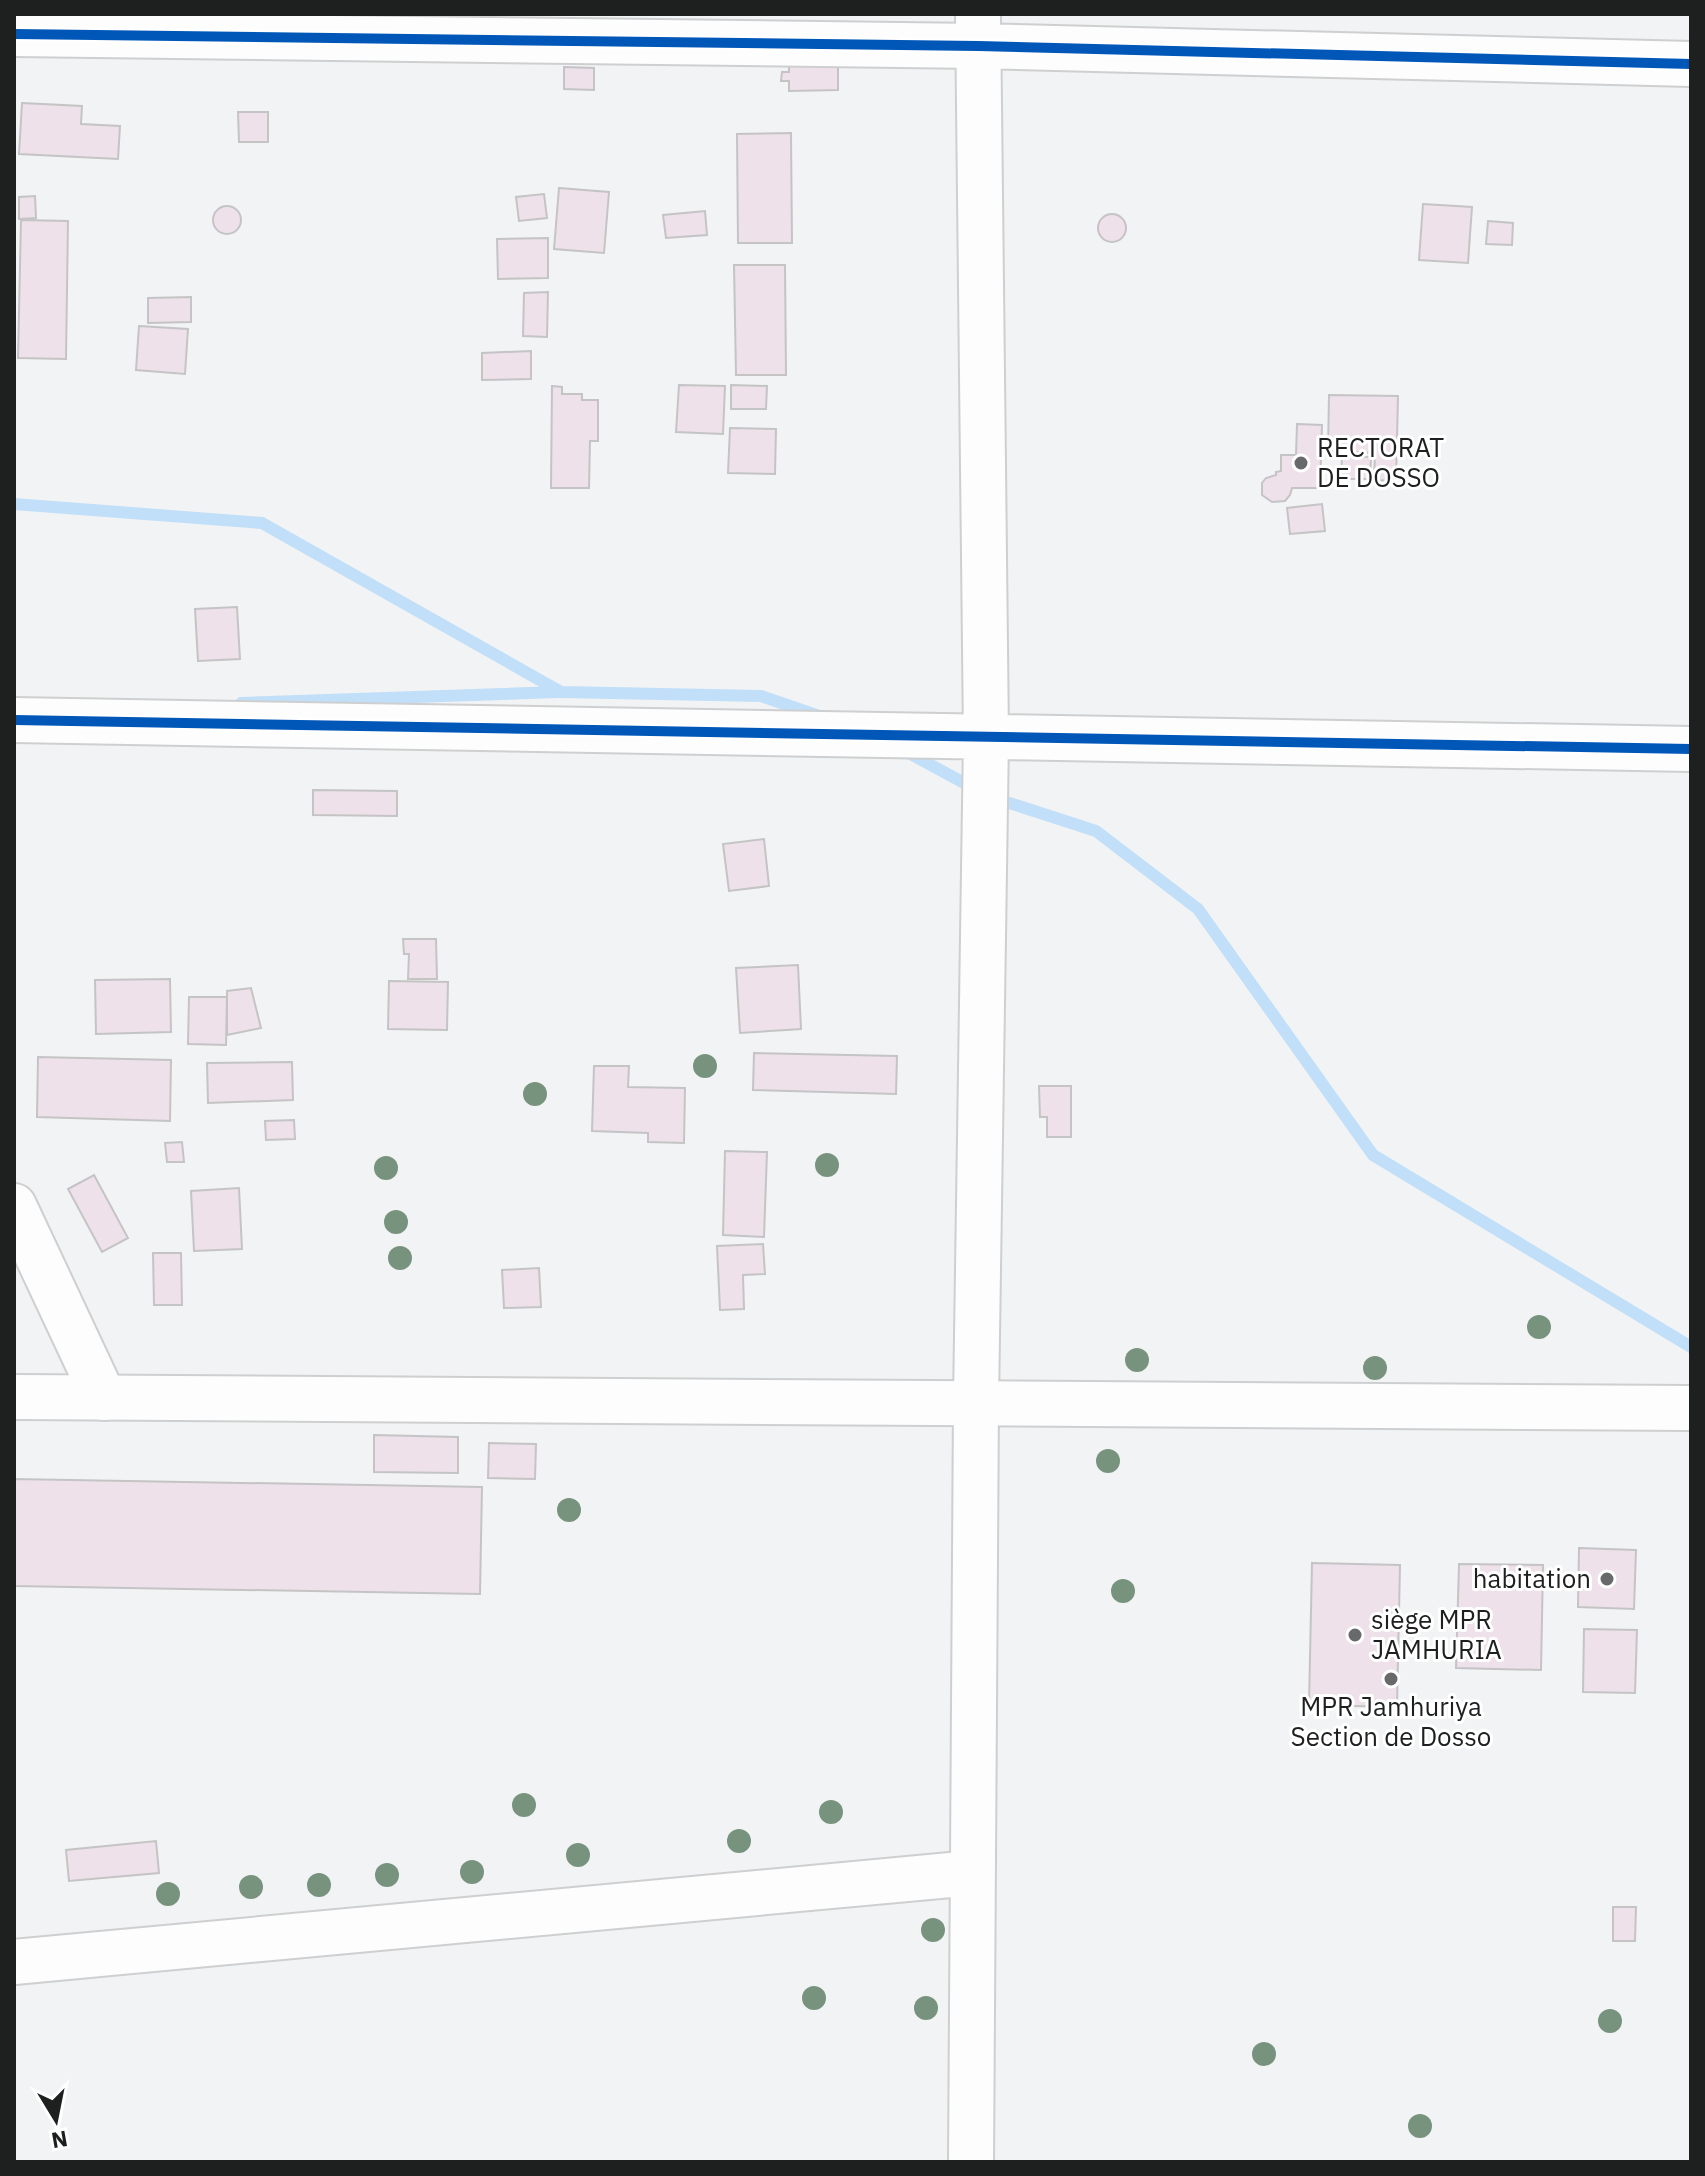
<svg xmlns="http://www.w3.org/2000/svg" width="1705" height="2176" font-family="'IBM Plex Sans',sans-serif">
<rect width="100%" height="100%" fill="#f2f3f4"/>
<g fill="none" stroke-linecap="round" stroke-linejoin="round">
<path stroke="#c1dff8" stroke-width="12" d="M14,504L262,523L561,692L761,696L822,717
M241,703L559,692
M905,751L977,790
M994,798L1096,831L1198,909L1373,1155L1691,1347"/>
</g>
<path fill="#eee1ea" stroke="#c4c4c5" stroke-width="2" d="M838,63V90L789,91V81H781L782,72H789V64Z
M564,67L594,68V90L564,89Z
M22,103L82,106L81,124L120,126L118,159L19,154Z
M238,112H268V142H239Z
M791,133L792,243H738L737,134Z
M559,188L609,192L604,253L554,249Z
M544,194L547,218L519,221L516,197Z
M35,196L36,218L19,219V197Z
M1423,204L1472,207L1468,263L1419,260Z
M213 220a14 14 0 1 1 28 0a14 14 0 1 1-28 0Z
M705,211L707,235L666,238L663,215Z
M1098 228a14 14 0 1 1 28 0a14 14 0 1 1-28 0Z
M21,220L68,221L66,359L18,358Z
M1488,221L1513,223L1512,245L1486,244Z
M548,238V278L498,279L497,239Z
M734,265H785L786,375H736Z
M548,292L547,337L523,336L524,293Z
M191,297V322L148,323V298Z
M139,326L188,329L185,374L136,370Z
M531,351V379L482,380V353Z
M679,385L725,386L723,434L676,432Z
M731,385L767,386L766,409H731Z
M552,386L562,387V394H582V400H598V441H590L589,488H551Z
M1329,395L1398,396L1396,481L1374,480L1375,453L1328,451Z
M1297,424L1322,425L1320,488H1292L1290,495L1285,501L1272,502L1262,495V483L1266,478L1276,475V472L1281,471V455H1296Z
M730,428L776,429L775,474L728,473Z
M1342,456L1371,457L1370,479H1341Z
M1322,504L1325,531L1290,534L1287,508Z
M237,607L240,659L198,661L195,609Z
M313,790L397,791V816L313,815Z
M764,839L769,886L729,891L723,844Z
M403,939H436L437,979H408L409,954H404Z
M798,965L801,1029L740,1033L736,968Z
M170,979L171,1032L96,1034L95,980Z
M389,981L448,982L447,1030L388,1029Z
M251,988L261,1028L227,1035V991Z
M189,997H227L226,1045L188,1044Z
M754,1053L897,1056L896,1094L753,1090Z
M38,1057L171,1060L170,1121L37,1117Z
M292,1062L293,1100L208,1103L207,1063Z
M594,1066H629L628,1087L685,1088L684,1143L648,1142V1133L592,1131Z
M1039,1086H1071V1137H1047V1117H1040Z
M294,1120L295,1139L266,1140L265,1121Z
M182,1142L184,1162H167L165,1143Z
M725,1151L767,1152L764,1237L723,1235Z
M94,1175L128,1238L102,1252L68,1189Z
M239,1188L242,1249L194,1251L191,1191Z
M763,1244L765,1274L743,1275L744,1309L720,1310L717,1246Z
M153,1253H181L182,1305H154Z
M539,1268L541,1307L504,1308L502,1270Z
M374,1435L458,1437V1473L374,1472Z
M489,1443L536,1444L535,1479L488,1478Z
M14,1479L482,1487L480,1594L14,1586Z
M1579,1548L1636,1550L1634,1609L1578,1607Z
M1312,1563L1400,1565L1397,1707L1309,1705Z
M1459,1564L1543,1565L1541,1670L1456,1668Z
M1584,1629L1637,1630L1635,1693L1583,1692Z
M156,1841L159,1873L69,1881L66,1850Z
M1613,1907H1636L1635,1941H1613Z"/>
<g fill="none" stroke-linecap="round" stroke-linejoin="round">
<defs>
<path id="minor" d="M14,34L978,46L1691,64
M14,720L1691,749
M14,1206L104,1398
M976,1403L986,737L978,14
M14,1962L972,1873"/>
<path id="secondary" d="M971,2162L976,1403"/>
<path id="trunk" d="M14,1397L1691,1408"/>
</defs>
<use href="#minor" stroke="#cecfd0" stroke-width="48"/>
<use href="#secondary" stroke="#cecfd0" stroke-width="48"/>
<use href="#trunk" stroke="#cecfd0" stroke-width="48"/>
<use href="#minor" stroke="#fdfdfd" stroke-width="44"/>
<use href="#secondary" stroke="#fdfdfd" stroke-width="44"/>
<use href="#trunk" stroke="#fdfdfd" stroke-width="44"/>
<defs>
<path id="cycleway" d="M14,34L978,46L1691,64
M14,720L1691,749"/>
</defs>
<use href="#cycleway" stroke="#fff" stroke-width="15"/>
<use href="#cycleway" stroke="#0057b8" stroke-width="10"/>
</g>
<g fill="#78937d">
<circle cx="705" cy="1066" r="12"/>
<circle cx="535" cy="1094" r="12"/>
<circle cx="827" cy="1165" r="12"/>
<circle cx="386" cy="1168" r="12"/>
<circle cx="396" cy="1222" r="12"/>
<circle cx="400" cy="1258" r="12"/>
<circle cx="1539" cy="1327" r="12"/>
<circle cx="1137" cy="1360" r="12"/>
<circle cx="1375" cy="1368" r="12"/>
<circle cx="1108" cy="1461" r="12"/>
<circle cx="569" cy="1510" r="12"/>
<circle cx="1123" cy="1591" r="12"/>
<circle cx="524" cy="1805" r="12"/>
<circle cx="831" cy="1812" r="12"/>
<circle cx="739" cy="1841" r="12"/>
<circle cx="578" cy="1855" r="12"/>
<circle cx="472" cy="1872" r="12"/>
<circle cx="387" cy="1875" r="12"/>
<circle cx="319" cy="1885" r="12"/>
<circle cx="251" cy="1887" r="12"/>
<circle cx="168" cy="1894" r="12"/>
<circle cx="933" cy="1930" r="12"/>
<circle cx="814" cy="1998" r="12"/>
<circle cx="926" cy="2008" r="12"/>
<circle cx="1610" cy="2021" r="12"/>
<circle cx="1264" cy="2054" r="12"/>
<circle cx="1420" cy="2126" r="12"/>
</g>
<g fill="#68696a" stroke="#fff" stroke-width="3">
<circle cx="1301" cy="463" r="8"/>
<circle cx="1607" cy="1579" r="8"/>
<circle cx="1355" cy="1635" r="8"/>
<circle cx="1391" cy="1679" r="8"/>
</g>
<g text-anchor="middle" stroke-width="6" stroke-linejoin="round" paint-order="stroke">
<g font-size="26" fill="#1e1f1f" stroke="#fff" text-anchor="start">
<text x="1317" y="457">RECTORAT<tspan x="1317" dy="30">DE DOSSO</tspan></text>
<text x="1591" y="1588" text-anchor="end">habitation</text>
<text x="1371" y="1629">siège MPR<tspan x="1371" dy="30">JAMHURIA</tspan></text>
<text x="1391" y="1716" text-anchor="middle">MPR Jamhuriya<tspan x="1391" dy="30">Section de Dosso</tspan></text>
</g>
</g>
<rect width="1705" height="2176" fill="none" stroke="#1e1f1f" stroke-width="32"/>
<g transform="translate(56 2120) rotate(170)" stroke="#ffffff" stroke-width="6" paint-order="stroke">
<path d="M0-6L14 30L0 20L-14 30Z" fill="#1e1f1f"/>
<text y="-12" font-size="22" font-weight="bold" text-anchor="middle" fill="#1e1f1f">N</text>
</g>
</svg>
